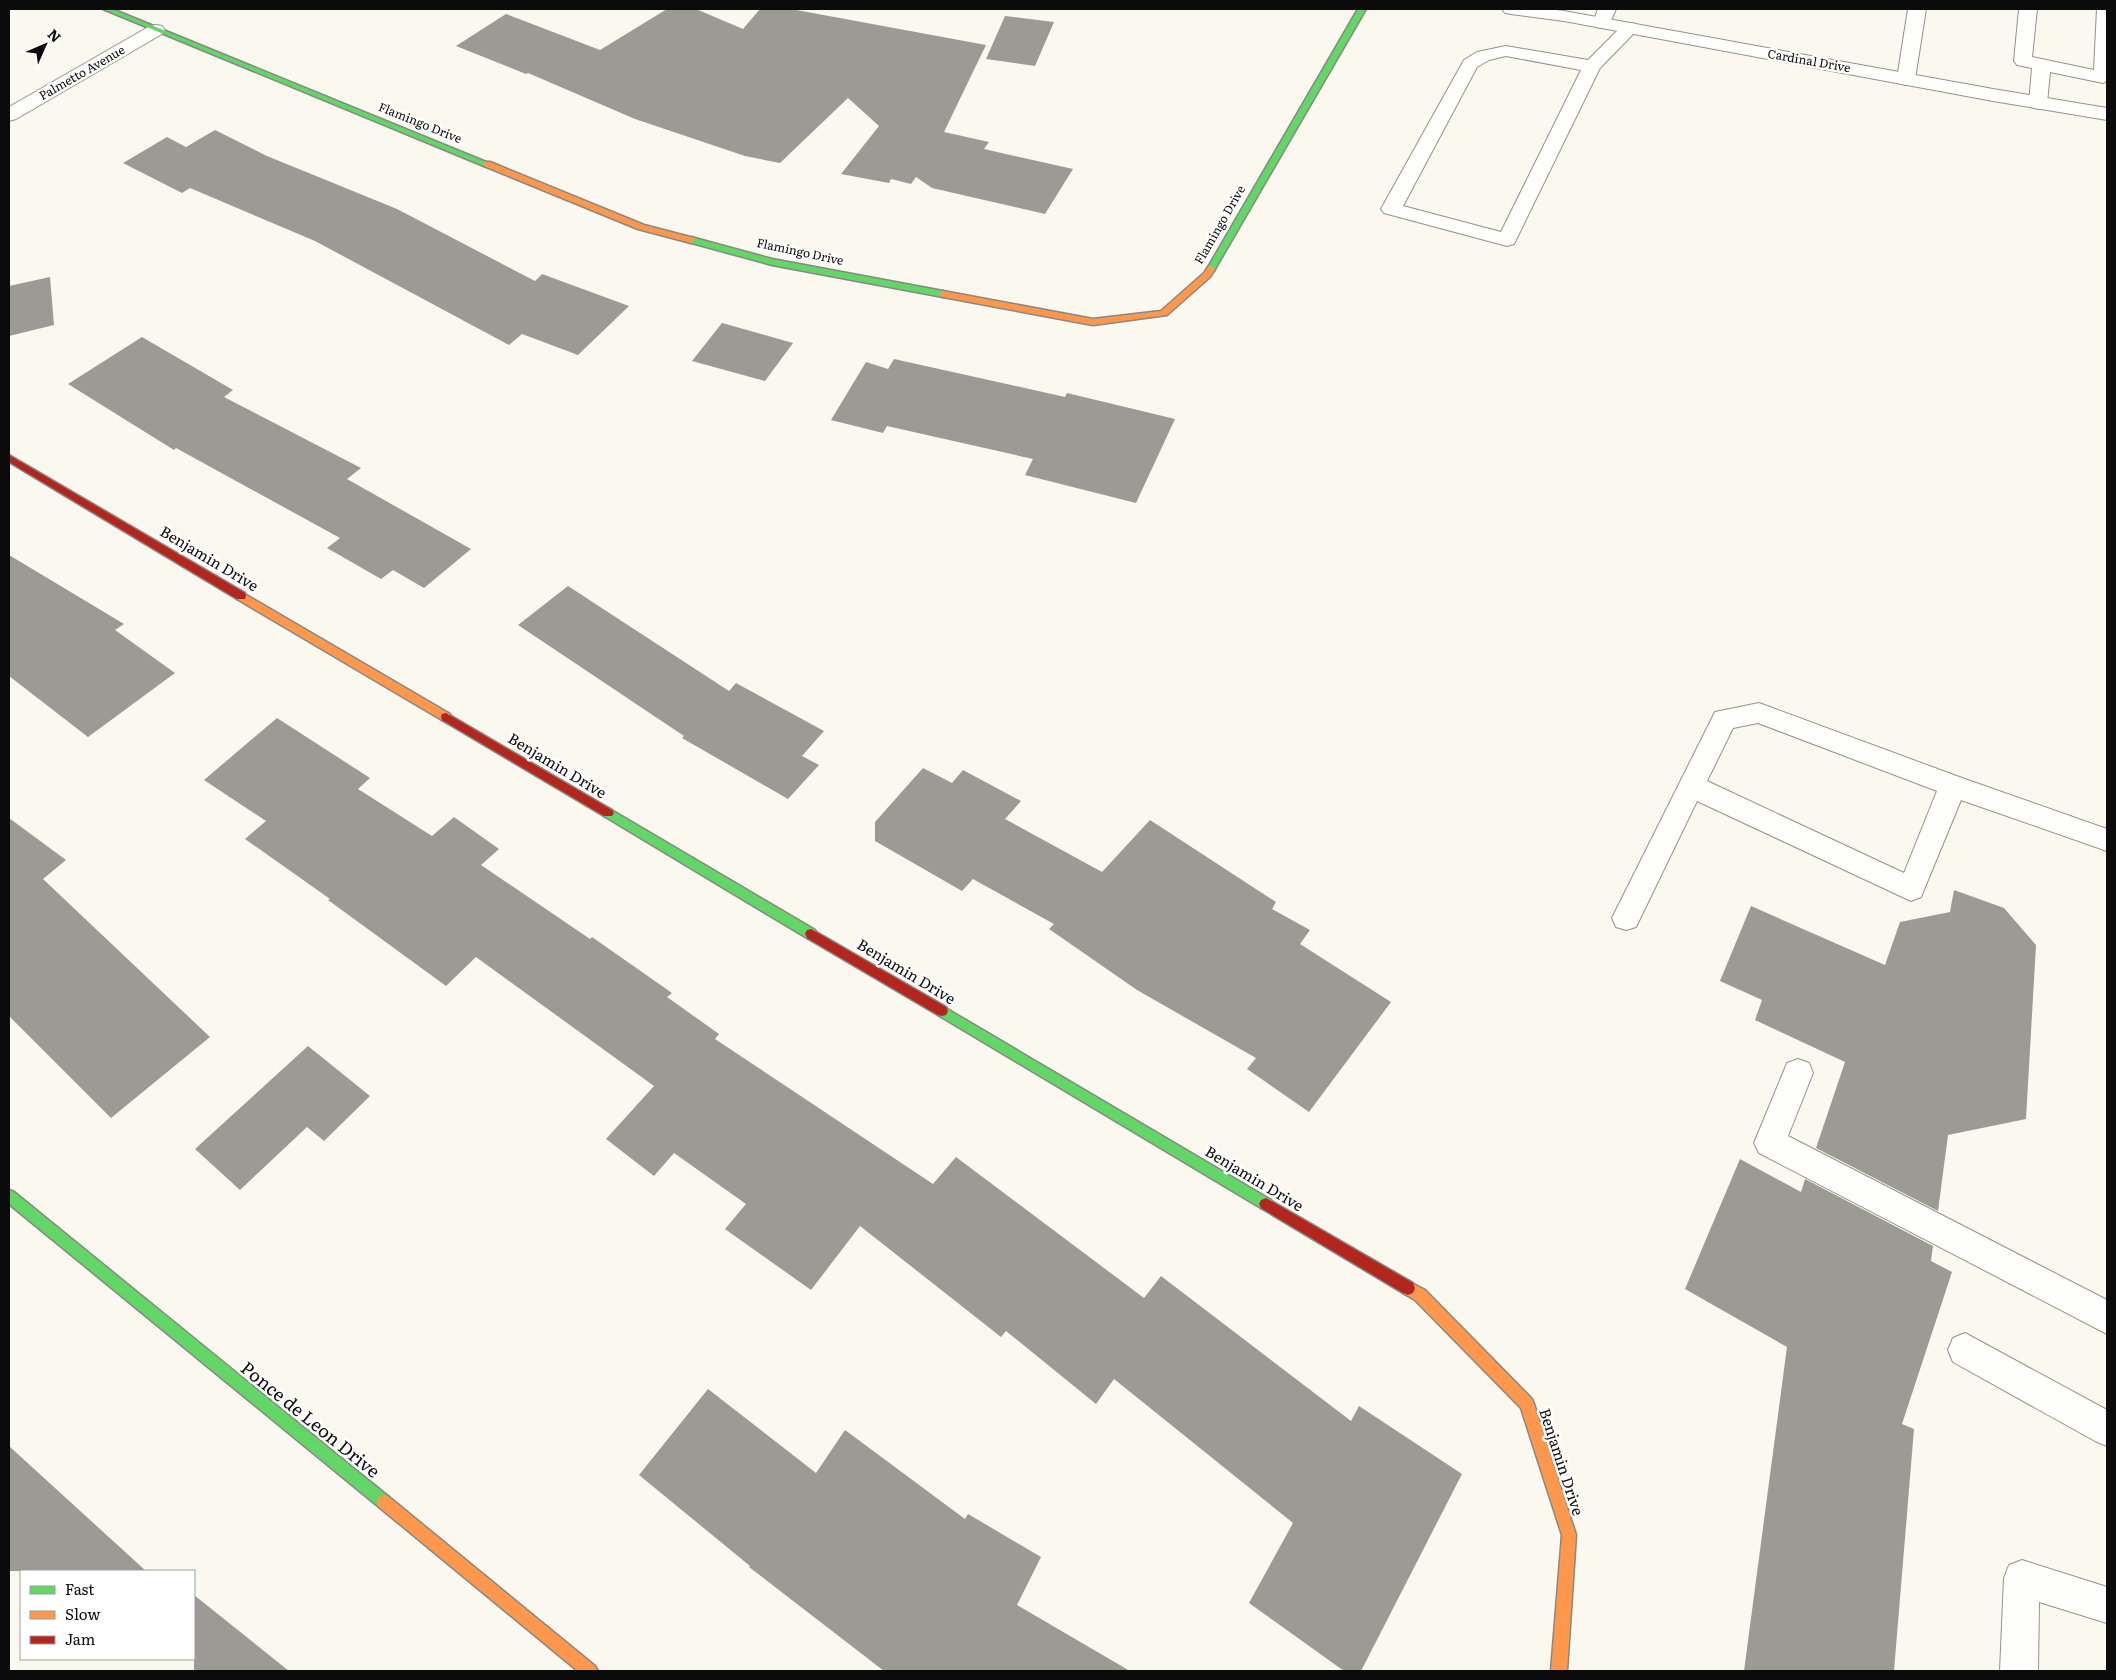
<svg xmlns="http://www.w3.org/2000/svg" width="2116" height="1680" font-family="Literata,serif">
<rect width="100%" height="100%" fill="#faf8ef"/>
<path fill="#9c9a95" d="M667,9H696L743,29L760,9H791L986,45L944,132L989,142L984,149L1073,169L1045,214L932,188L916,177L911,184L891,179L889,183L841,174L879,126L848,98L780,163L745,156L635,119L528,73L526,74L456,46L506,14L600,50Z
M1005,16L1054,22L1035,66L986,59Z
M215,130L267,156L397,209L535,281L542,274L629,306L578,355L522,334L509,345L315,241L190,188L182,193L123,163L167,137L186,147Z
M50,277L54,325L9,336V286Z
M722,323L793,343L765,381L692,361Z
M142,337L233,390L224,397L361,468L347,479L471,549L424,588L393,570L381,579L327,548L340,538L176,448L174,450L68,384Z
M894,359L1065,397L1067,393L1175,419L1136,503L1025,475L1033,459L887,426L883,433L831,420L866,362L888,369Z
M9,555L124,624L115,630L175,673L88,737L9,676Z
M568,586L729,691L736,683L824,731L802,756L819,765L788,799L682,738L684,736L518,625Z
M277,718L370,778L358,789L432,836L454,817L499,849L481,865L590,939L592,937L672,993L667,997L719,1034L715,1039L933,1184L956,1157L1144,1298L1161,1276L1351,1421L1359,1406L1462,1474L1361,1671H1344L1249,1603L1293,1523L1114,1379L1096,1404L1006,1331L1001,1337L860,1226L811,1290L725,1229L746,1204L674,1153L654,1176L606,1139L654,1086L476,957L446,986L328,900L330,899L245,839L266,821L204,780Z
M923,768L952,783L963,770L1021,801L1005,819L1102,872L1150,820L1276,902L1272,909L1310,930L1300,944L1391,1002L1309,1112L1247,1069L1256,1058L1137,990L1049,929L1054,924L973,879L962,891L875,841V822Z
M9,818L66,860L43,879L210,1037L111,1118L9,1016Z
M1954,890L2004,908L2036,945L2026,1119L1948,1135L1938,1211L1816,1148L1845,1062L1755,1020L1762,1000L1720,981L1751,906L1885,965L1900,922L1950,912Z
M308,1046L370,1096L324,1141L307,1127L240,1190L195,1149Z
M1740,1159L1801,1192L1805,1179L1933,1246L1931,1261L1952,1272L1902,1424L1914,1429L1894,1671H1744L1787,1347L1685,1289Z
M708,1389L816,1473L845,1430L965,1519L968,1514L1041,1557L1017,1605L1130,1671H884L749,1567L750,1566L639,1475Z
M9,1446L146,1571H9Z
M194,1595L289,1671H194Z"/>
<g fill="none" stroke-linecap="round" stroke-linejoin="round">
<defs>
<path id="lane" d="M1598,9H1616L1608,27L1602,28L1596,27L1593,23Z
M1908,9H1926L1915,79L1913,83L1906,85L1899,83L1897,79Z
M2019,9H2037L2032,57L2094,70L2097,9H2107V81L2103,83L2050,72L2047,103L2045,107L2038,109L2031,107L2029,103L2032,68L2017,65L2014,61Z
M1630,23L1636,24L1639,28L1600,68L1514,244L1507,246L1384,213L1381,209L1464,60L1477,52L1506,46L1588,60L1624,24ZM1506,56L1581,70L1501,232L1403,206L1477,67L1489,60Z
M1759,703L1962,778L2107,829V851L1961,800L1921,897L1911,901L1697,801L1636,927L1626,930L1616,927L1612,918L1715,712ZM1758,723L1937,791L1904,873L1707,781L1733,728Z
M1798,1059L1809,1063L1813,1073L1788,1136L2107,1300V1334L1759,1153L1754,1143L1783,1073L1787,1063Z
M1965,1333L2107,1410V1446L2095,1441L1953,1362L1948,1350L1953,1338Z
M2022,1560L2107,1587V1623L2039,1602L2038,1671H2000L2004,1578L2009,1565Z"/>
<path id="street" d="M1502,9H1549L1564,11L1993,89L2107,108V120L1993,101L1564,21L1511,14L1505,13Z
M156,25L162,26L165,30L162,34L16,119L9,121V107L150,26Z"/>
<path id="fast" d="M103,9H112L491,164L484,166Z
M1358,9H1366L1215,269L1214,271H1208L1207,269Z
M691,237L772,259L943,291L947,294L943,297L772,265L688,242L687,240Z
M608,808L815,930L817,934L815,938L811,939L807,938L604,816L602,813L604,810Z
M942,1006L1271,1200L1273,1204L1271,1208L1266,1210L1261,1208L938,1015L936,1011L938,1007Z
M9,1190L14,1192L389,1497L391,1502L389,1507L384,1509L379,1507L9,1204Z"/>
<path id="slow" d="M484,162H490L644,225L694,238L695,240L691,243L638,229L484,166Z
M1211,266L1215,269L1210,277L1167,315L1093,325L943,297L939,294L943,291L1093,319L1161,311L1204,273L1208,267Z
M241,592L450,714L451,717L450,720H442L237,599L236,596Z
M1408,1281L1425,1290L1532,1399L1534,1404L1576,1535L1567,1671H1551L1562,1535L1521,1408L1415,1300L1403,1293L1401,1288L1403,1283Z
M384,1495L389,1497L595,1666L598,1671H578L379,1507L377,1502L379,1497Z"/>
<path id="jam" d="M9,455L245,593L246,596L245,599H237L9,462Z
M446,713L612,810L614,813L612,816H604L442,720L441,717L442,714Z
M811,929L946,1007L948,1011L946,1015L942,1016L938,1015L807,938L805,934L807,930Z
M1266,1198L1413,1283L1415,1288L1413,1293L1408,1295L1403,1293L1261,1208L1259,1204L1261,1200Z"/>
</defs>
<use href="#lane" stroke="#93928e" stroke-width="2"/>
<use href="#street" stroke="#93928e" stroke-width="2"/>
<use href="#fast" stroke="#898884" stroke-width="3"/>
<use href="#slow" stroke="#898884" stroke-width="3"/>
<use href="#jam" stroke="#898884" stroke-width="3"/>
<use href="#lane" fill="#fefefd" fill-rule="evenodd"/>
<use href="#street" fill="#fefefd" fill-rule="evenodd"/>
<use href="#fast" fill="#63d668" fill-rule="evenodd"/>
<use href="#slow" fill="#ff974d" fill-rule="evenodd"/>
<use href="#jam" fill="#b3261e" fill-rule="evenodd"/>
</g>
<g text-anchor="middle" stroke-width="5" stroke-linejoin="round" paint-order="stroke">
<g font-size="12" fill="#0b0b0b" stroke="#fff">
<text transform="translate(1809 61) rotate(10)" y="4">Cardinal Drive</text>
<text transform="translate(82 73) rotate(-30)" y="4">Palmetto Avenue</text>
<text transform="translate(420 123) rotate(22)" y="4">Flamingo Drive</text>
<text transform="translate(1220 225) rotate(-60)" y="4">Flamingo Drive</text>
<text transform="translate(800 252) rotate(12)" y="4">Flamingo Drive</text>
</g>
<g font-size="15" fill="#0b0b0b" stroke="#fff">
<text transform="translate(209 559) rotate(31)" y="5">Benjamin Drive</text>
<text transform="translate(557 766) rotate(31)" y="5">Benjamin Drive</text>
<text transform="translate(906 972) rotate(31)" y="5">Benjamin Drive</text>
<text transform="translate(1254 1179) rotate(31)" y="5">Benjamin Drive</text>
<text transform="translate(1561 1462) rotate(72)" y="5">Benjamin Drive</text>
</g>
<g font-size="18" fill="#0b0b0b" stroke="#fff">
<text transform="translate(310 1420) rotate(39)" y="6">Ponce de Leon Drive</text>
</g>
</g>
<rect width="2116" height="1680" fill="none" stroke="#0b0b0b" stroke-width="20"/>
<rect x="20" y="1570" width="175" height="90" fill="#ffffff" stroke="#9d9d9d"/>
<rect x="30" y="1586" width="25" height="8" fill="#63d668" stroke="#9d9d9d"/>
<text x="65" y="1595" font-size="15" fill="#0b0b0b">Fast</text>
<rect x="30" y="1611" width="25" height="8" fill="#ff974d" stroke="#9d9d9d"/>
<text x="65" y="1620" font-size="15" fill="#0b0b0b">Slow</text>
<rect x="30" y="1636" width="25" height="8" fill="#b3261e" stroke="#9d9d9d"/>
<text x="65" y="1645" font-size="15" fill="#0b0b0b">Jam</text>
<g transform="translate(45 45) rotate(45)" stroke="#ffffff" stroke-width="4" paint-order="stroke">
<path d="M0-4L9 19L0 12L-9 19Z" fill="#0b0b0b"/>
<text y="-8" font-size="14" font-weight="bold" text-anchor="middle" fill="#0b0b0b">N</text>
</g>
</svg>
